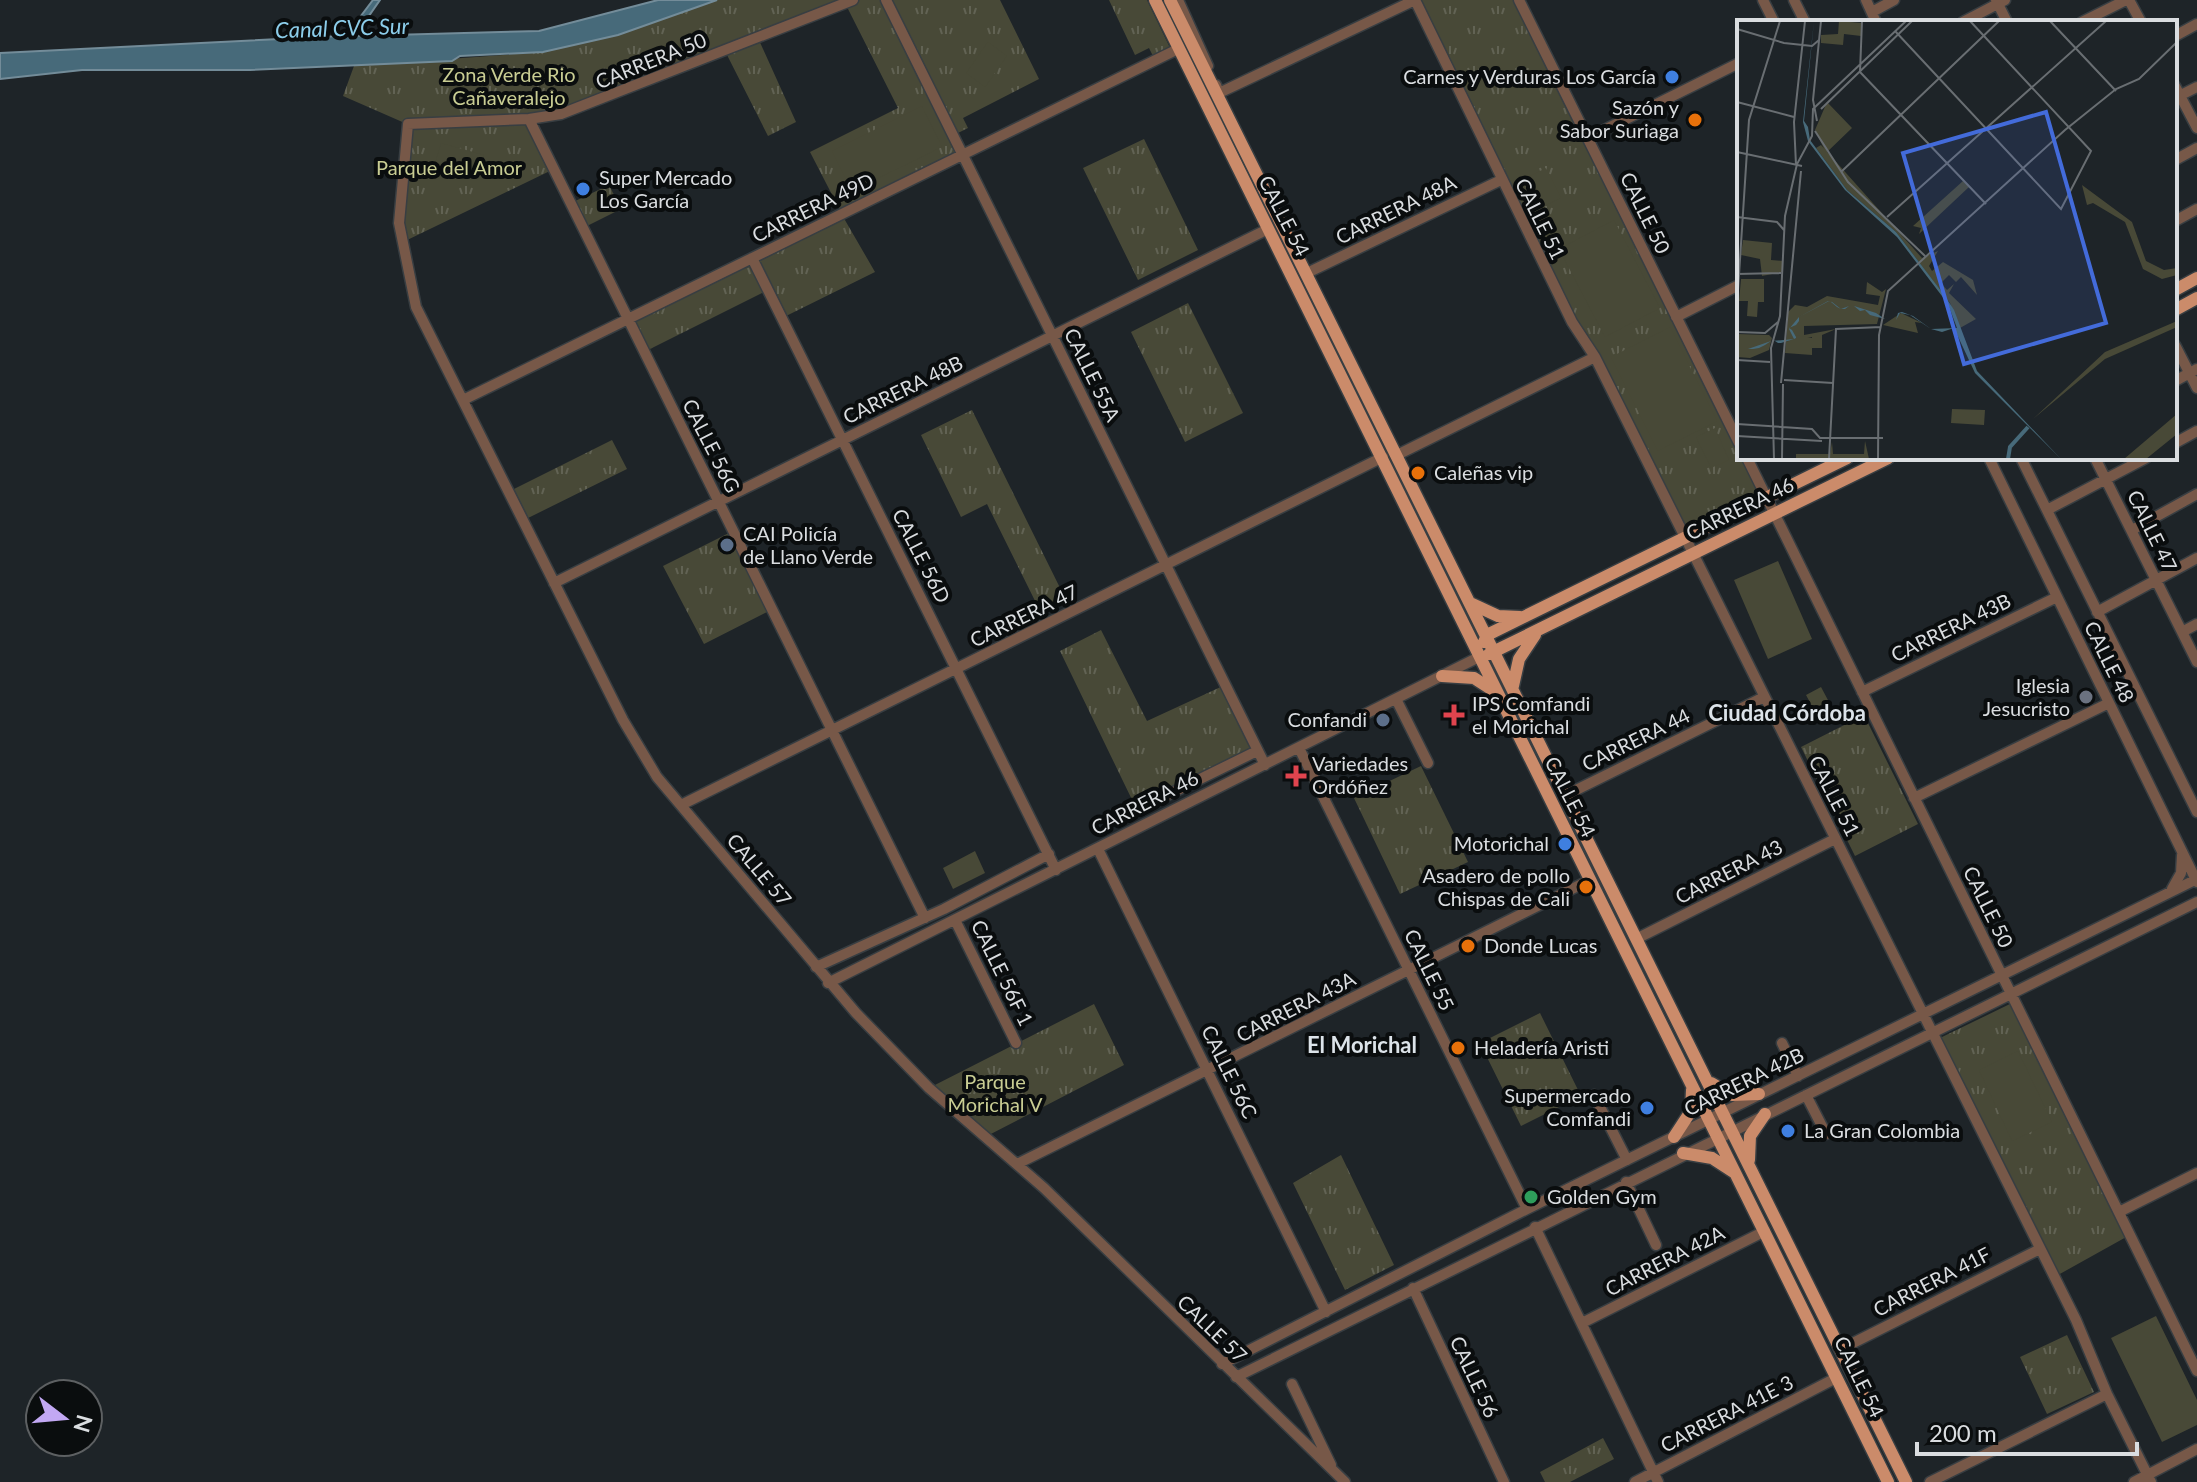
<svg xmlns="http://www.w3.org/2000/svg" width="2197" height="1482" font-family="Lato,sans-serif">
<defs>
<pattern id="grass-tufts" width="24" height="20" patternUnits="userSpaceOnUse" patternTransform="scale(2)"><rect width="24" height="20" fill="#484937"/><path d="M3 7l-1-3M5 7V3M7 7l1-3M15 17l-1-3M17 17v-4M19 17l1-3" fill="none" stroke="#626354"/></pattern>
</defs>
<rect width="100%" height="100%" fill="#1e2428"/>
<path fill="url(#grass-tufts)" d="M717,0H1000L1039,79L963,118L968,128L954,135L962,155L842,215L875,272L782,318L768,290L644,352L627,319L842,214L810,152L898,108L845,3L758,38L796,122L768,136L725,51L602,100L530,119L554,169L401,243L407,124L343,96L354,66L543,52L618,35Z
M1109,0H1147L1172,52L1155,60L1149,48L1135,55Z
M1415,0H1519L1739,443V458H1747L1764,493L1683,534Z
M1144,139L1198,250L1138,280L1083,168Z
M609,185L621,209L583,228L571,203Z
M1188,303L1243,413L1185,442L1131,332Z
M972,410L1067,602L1042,615L987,504L961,517L921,435Z
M612,440L627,469L524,520L510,491Z
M733,531L773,609L704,644L663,566Z
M1101,630L1147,721L1225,685L1257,751L1137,810L1060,651Z
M1864,715L1918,824L1855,856L1801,747Z
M1421,766L1468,862L1400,894L1354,798Z
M2012,1003L2128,1236L2058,1275L1940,1038Z
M1094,1004L1124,1065L985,1137L929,1088Z
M1540,1013L1581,1096L1521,1126L1480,1043Z
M1341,1155L1394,1265L1345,1290L1293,1183Z
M2067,1335L2094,1392L2047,1414L2020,1357Z
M1603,1438L1614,1459L1570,1482H1545L1540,1472Z"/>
<path fill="#484937" d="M988,42L1007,56L985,87L966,73Z
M922,106L942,147L852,191L832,151Z
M441,143L484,155L478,178L434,167Z
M1546,168L1561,198L1544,206L1530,176Z
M1614,220L1660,308L1605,337L1559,249Z
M1670,327L1717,421L1658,451L1611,357Z
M1715,428L1729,460L1711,468L1696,437Z
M1778,561L1812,639L1768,659L1734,580Z
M1821,687L1837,717L1822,725L1806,695Z
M975,851L985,873L953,889L943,868Z
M2018,1051L2052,1122L2012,1141L1979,1070Z
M2156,1316L2197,1400V1425L2162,1442L2111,1338Z"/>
<path fill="#476a7a" stroke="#738c99" stroke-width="2" d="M373,0H380L355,36L539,31L658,0H717L618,35L543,52L460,56L452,61L250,70H82L0,79V53L341,36L351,29Z"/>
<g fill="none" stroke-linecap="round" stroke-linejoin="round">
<defs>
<path id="minor" d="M853,0L561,114L529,119L408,124L399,223L416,307L623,720L657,777L856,1013L929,1088L1044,1188L1345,1482
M886,0L1265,765
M1178,0L1208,66
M1415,0L1572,322L1595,357L2076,1320L2107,1394L2151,1482
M1519,0L1739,443
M1763,0L1774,22
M1794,0L1805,22
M1866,0L1876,22
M1996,0L2007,22
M2129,0L2141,22
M1872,12L1894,0
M1963,22L2005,0
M2082,22L2126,0
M2175,36L2197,24
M1216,85L1219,93L1415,0
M2175,86L2197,128
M2177,97L2197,87
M529,119L925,918
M1588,138L1739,63
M2175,160L2197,148
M2175,221L2197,209
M752,258L1056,870
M1307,273L1501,180
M1676,317L1739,285
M2175,345L2197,388
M2175,381L2197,369
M463,400L1178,49
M2175,443L2197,431
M1397,455L1595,357
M1747,458L2197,1371
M1989,458L2197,882
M2021,458L2197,812
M2095,458L2197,662
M2047,510L2146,458
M2132,530L2197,494
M554,583L1268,229
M2097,612L2197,558
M2182,632L2197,624
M1862,692L2057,597
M1396,699L1428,763
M1299,748L1527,1209
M1566,795L1764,697
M1914,798L2109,703
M681,805L1383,457
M1137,810L1257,751
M1098,849L1326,1312
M2172,889L2181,873L2182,855
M955,920L1016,1043
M1638,938L1835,839
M816,967L944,909L1049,854
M828,983L1479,657
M1782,1043L1798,1076
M1594,1095L1627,1160
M1806,1095L1826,1134
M1017,1164L1590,880
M1626,1182L1656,1245
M2119,1212L2197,1173
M1535,1227L1658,1482
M1413,1288L1504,1482
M1582,1323L1765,1231
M1841,1349L2040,1249
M1222,1364L1527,1209L2197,879
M1236,1377L2197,902
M1292,1384L1331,1465
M1635,1482L1836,1378
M1930,1482L2107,1394
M2134,1482L2197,1449"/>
<path id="major" d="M1155,0L1888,1482
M1170,0L1906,1482
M2175,290L2197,278
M2175,310L2197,298
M1470,603L1498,616L1520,617
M1484,642L1487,635L1847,458
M1489,654L1888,458
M1442,676L1474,678L1494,691
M1513,686L1519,659L1535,635
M1711,1083L1732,1095L1759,1094
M1674,1137L1691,1111L1692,1090
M1683,1153L1712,1158L1735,1173
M1749,1160L1750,1136L1765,1114"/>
</defs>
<use href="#minor" stroke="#383e42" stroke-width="13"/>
<use href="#major" stroke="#383e42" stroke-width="15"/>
<use href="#minor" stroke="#775848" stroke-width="10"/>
<use href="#major" stroke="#cb8b6a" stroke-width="12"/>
</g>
<g fill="#3f7fe0" stroke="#0a0d0e" stroke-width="3">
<circle cx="1672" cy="77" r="8"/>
<circle cx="583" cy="189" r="8"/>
<circle cx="1565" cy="844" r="8"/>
<circle cx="1647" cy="1108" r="8"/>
<circle cx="1788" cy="1131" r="8"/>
</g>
<g fill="#e8710a" stroke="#0a0d0e" stroke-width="3">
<circle cx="1695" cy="120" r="8"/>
<circle cx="1418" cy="473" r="8"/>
<circle cx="1586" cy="887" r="8"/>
<circle cx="1468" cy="946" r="8"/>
<circle cx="1458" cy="1048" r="8"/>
</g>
<g fill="#5c6f8a" stroke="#0a0d0e" stroke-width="3">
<circle cx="727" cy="545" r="8"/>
<circle cx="1383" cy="720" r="8"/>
</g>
<circle fill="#6b7280" stroke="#0a0d0e" stroke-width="3" cx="2086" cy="697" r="8"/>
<g fill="#e0444e" stroke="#0a0d0e" stroke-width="3">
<path d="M1450 703h8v8h8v8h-8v8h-8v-8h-8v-8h8z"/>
<path d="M1292 764h8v8h8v8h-8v8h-8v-8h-8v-8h8z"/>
</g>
<circle fill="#2e9e5b" stroke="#0a0d0e" stroke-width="3" cx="1531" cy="1197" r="8"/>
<g text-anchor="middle" stroke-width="8" stroke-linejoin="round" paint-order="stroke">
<g font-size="20" fill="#dadde0" stroke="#0a0d0e">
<text transform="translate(651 61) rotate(-22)" y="7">CARRERA 50</text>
<text transform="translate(813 208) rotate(-26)" y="7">CARRERA 49D</text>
<text transform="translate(1396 210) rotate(-26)" y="7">CARRERA 48A</text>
<text transform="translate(1645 213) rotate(64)" y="7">CALLE 50</text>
<text transform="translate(1284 216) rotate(63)" y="7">CALLE 54</text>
<text transform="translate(1540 219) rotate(64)" y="7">CALLE 51</text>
<text transform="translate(1092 375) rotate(64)" y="7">CALLE 55A</text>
<text transform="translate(903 390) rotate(-26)" y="7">CARRERA 48B</text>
<text transform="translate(711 446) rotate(63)" y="7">CALLE 56G</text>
<text transform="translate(1740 509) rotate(-26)" y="7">CARRERA 46</text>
<text transform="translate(2152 531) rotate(64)" y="7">CALLE 47</text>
<text transform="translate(921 556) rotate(63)" y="7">CALLE 56D</text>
<text transform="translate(1024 616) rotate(-26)" y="7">CARRERA 47</text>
<text transform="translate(1951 628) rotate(-26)" y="7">CARRERA 43B</text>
<text transform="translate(2109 662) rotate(64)" y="7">CALLE 48</text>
<text transform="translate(1636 740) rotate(-26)" y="7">CARRERA 44</text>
<text transform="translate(1834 796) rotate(63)" y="7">CALLE 51</text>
<text transform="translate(1570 797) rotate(63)" y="7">CALLE 54</text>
<text transform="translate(1145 803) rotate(-27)" y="7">CARRERA 46</text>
<text transform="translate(759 870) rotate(50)" y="7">CALLE 57</text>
<text transform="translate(1729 872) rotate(-27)" y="7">CARRERA 43</text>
<text transform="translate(1988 907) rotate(64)" y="7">CALLE 50</text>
<text transform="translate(1429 970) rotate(64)" y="7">CALLE 55</text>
<text transform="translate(1002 973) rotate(64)" y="7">CALLE 56F 1</text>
<text transform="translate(1296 1007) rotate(-27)" y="7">CARRERA 43A</text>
<text transform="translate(1229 1072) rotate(64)" y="7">CALLE 56C</text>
<text transform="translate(1744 1082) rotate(-26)" y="7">CARRERA 42B</text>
<text transform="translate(1665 1261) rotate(-27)" y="7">CARRERA 42A</text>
<text transform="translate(1932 1282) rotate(-27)" y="7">CARRERA 41F</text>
<text transform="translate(1212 1329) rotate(44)" y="7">CALLE 57</text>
<text transform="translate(1474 1377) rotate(65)" y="7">CALLE 56</text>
<text transform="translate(1859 1377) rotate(64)" y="7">CALLE 54</text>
<text transform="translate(1727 1414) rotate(-27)" y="7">CARRERA 41E 3</text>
</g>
<g font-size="20" fill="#c9cd93" stroke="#0a0d0e">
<text x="509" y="82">Zona Verde Rio<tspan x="509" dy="23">Cañaveralejo</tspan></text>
<text x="449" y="175">Parque del Amor</text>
<text x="995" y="1089">Parque<tspan x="995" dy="23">Morichal V</tspan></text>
</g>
<g font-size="20" fill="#dadde0" stroke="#0a0d0e" text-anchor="start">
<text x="1656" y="84" text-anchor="end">Carnes y Verduras Los García</text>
<text x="1679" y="115" text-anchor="end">Sazón y<tspan x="1679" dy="23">Sabor Suriaga</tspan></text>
<text x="599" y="185">Super Mercado<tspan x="599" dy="23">Los García</tspan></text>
<text x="1434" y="480">Caleñas vip</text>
<text x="743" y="541">CAI Policía<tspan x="743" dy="23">de Llano Verde</tspan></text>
<text x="2070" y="693" text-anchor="end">Iglesia<tspan x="2070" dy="23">Jesucristo</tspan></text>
<text x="1472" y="711">IPS Comfandi<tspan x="1472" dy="23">el Morichal</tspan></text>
<text x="1367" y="727" text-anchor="end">Confandi</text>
<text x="1312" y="771">Variedades<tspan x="1312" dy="23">Ordóñez</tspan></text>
<text x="1549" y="851" text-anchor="end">Motorichal</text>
<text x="1570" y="883" text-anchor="end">Asadero de pollo<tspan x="1570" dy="23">Chispas de Cali</tspan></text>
<text x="1484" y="953">Donde Lucas</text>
<text x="1474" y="1055">Heladería Aristi</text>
<text x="1631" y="1103" text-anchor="end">Supermercado<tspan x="1631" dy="23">Comfandi</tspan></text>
<text x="1804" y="1138">La Gran Colombia</text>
<text x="1547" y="1204">Golden Gym</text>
</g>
<g font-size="22" font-style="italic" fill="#8ccdea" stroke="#0a0d0e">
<text transform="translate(342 28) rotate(-2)" y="8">Canal CVC Sur</text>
</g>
<g font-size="22" font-weight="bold" fill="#dce3e9" stroke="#0a0d0e">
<text x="1787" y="721">Ciudad Córdoba</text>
<text x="1362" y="1053">El Morichal</text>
</g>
</g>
<g transform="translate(1737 20)">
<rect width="440" height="440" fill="#1e2428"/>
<path d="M84,125L185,238L201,231L192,246L195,251L206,242L236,260L240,275L224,257L219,262L212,255L204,263L210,270L217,264L212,273L239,299L223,308L213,283L159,212L110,170L79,128ZM226,161L232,167L182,214L184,208L176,206ZM6,220L35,223L34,240L46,241L45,252L25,256L23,239L4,235ZM4,259H27V282H21L20,297L10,296L11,281H2ZM130,262L145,272L149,269L140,304L67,306V315L99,309L85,315V328H75V317L49,322L51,292L58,285L70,287L90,276L141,285L143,276L129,274ZM164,293L185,303L178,302L181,313L146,305ZM440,301V307L368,339L296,399L368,332ZM0,314L32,315L35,318L32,330L13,338L0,337ZM215,389L248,390L247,405L214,403ZM440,394V414L409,439H387ZM128,421L132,439H59V434H93L95,422L96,434H127Z" fill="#484937"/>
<path d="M345,165L395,202L409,241L427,250L440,248V255L425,259L406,249L388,202L356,183L350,185Z" fill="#484937"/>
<path d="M102,1L125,3L124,16L107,14L106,25L84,23V15L101,14ZM90,82L115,108L89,133L78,110ZM57,315L75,318V335L48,333L49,322L59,318Z" fill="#484937"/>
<path d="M77,1L67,101L71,107L73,120L110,170L159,212L208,276L217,290L240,351L324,439L238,353L217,308L205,312L194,309L173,295L163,293L159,300L148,299L133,295L128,290L123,291L117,286H112L108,289H104L100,287L94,282L92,281L62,297V301L59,305L52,308L55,310L59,317V318L57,319L44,323H41L38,321H34L28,325L22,328L16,329H11L34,321L57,319L52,309L62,297L91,281L95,282L104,289L112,286H117L139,293L148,299L159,300L161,293L165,292L176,296L194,309L220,308L211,284L160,217L108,170L71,121L66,102Z" fill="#476a7a"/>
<path fill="none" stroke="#476a7a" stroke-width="4" d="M271,439L273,427L291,407"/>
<path fill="none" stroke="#696e72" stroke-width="2" d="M125,1L123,52L249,184M313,1L379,71M0,9L47,23L75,26L82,20M158,11L324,189L354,131L233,1M0,82L57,97M84,89L175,1M80,101L76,80L84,1M78,111L111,162L188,236M0,132L65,146M59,145L57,102L68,1M104,152L262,1M0,197L40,202L47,210M150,197L369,1M0,254L44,253M0,286L12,100L43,1M0,312L28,313L41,302M0,340L33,342M47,360L96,363M44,363L64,151M0,404L75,409L83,418H146M0,416L85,421M37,439L34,328L43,296L48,196L60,144L75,116L76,89L169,1M45,439L46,364M92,439L99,309L144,307M141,439L142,315L151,271L328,110L379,69L402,59L440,22"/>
<path fill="#436bda" fill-opacity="0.15" stroke="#436bda" stroke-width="4" d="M309,92L369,303L227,344L166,133Z"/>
<rect width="440" height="440" fill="none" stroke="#dadde0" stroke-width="4"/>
</g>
<g transform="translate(64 1418) rotate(106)"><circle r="38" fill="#0a0d0e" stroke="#5d6062" stroke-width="2"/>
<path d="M0-6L14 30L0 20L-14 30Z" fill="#c2a8f3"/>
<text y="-12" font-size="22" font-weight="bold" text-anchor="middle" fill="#dadde0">N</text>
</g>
<path d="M1917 1442v12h220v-12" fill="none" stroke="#dadde0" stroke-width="4"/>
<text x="1929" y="1442" font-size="24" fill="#dadde0" stroke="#0a0d0e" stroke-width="6" paint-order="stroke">200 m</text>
</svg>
